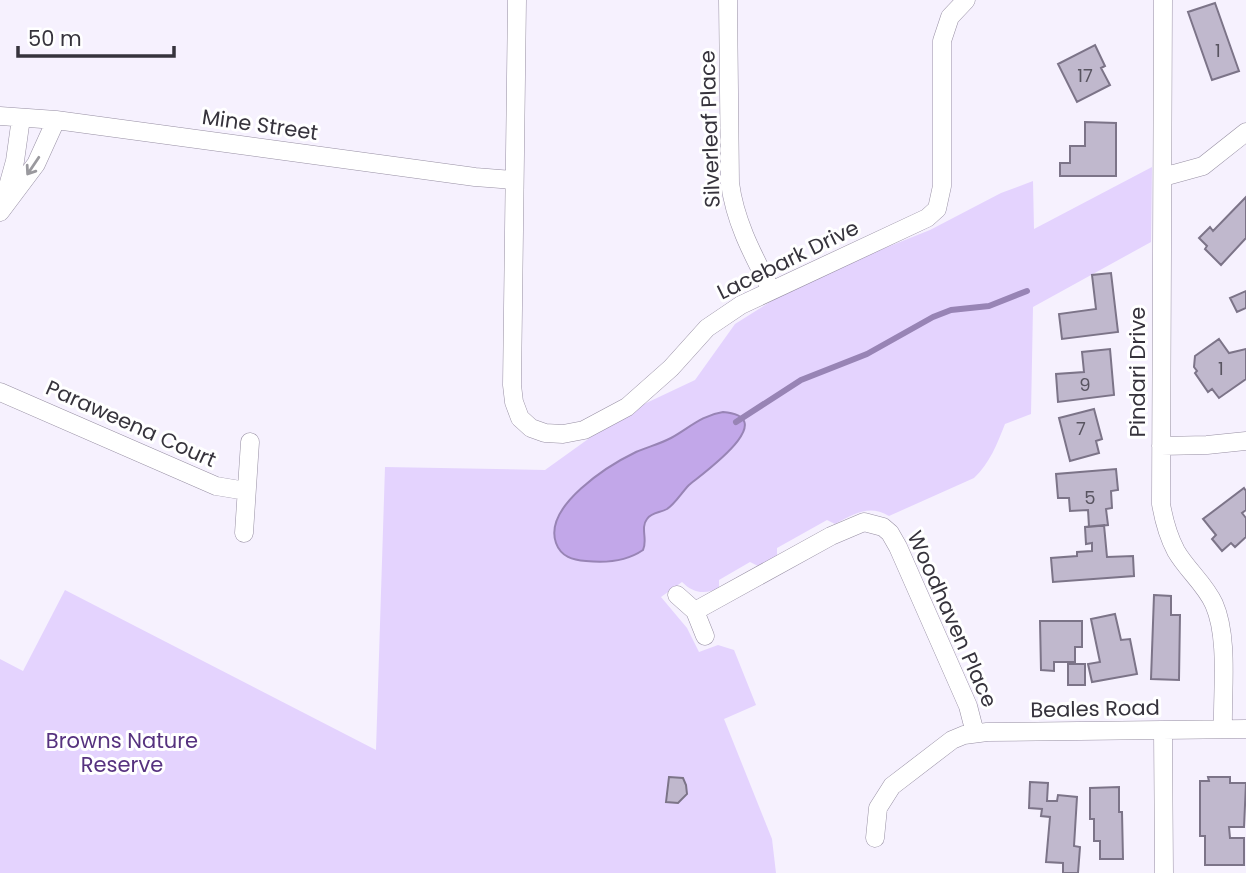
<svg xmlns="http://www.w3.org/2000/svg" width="1246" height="873" font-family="Poppins,sans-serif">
<rect width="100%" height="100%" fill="#f6f1fe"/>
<path fill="#e4d3fe" d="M1152,167L1151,242L1033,307L1031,414L1005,424C997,444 990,463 974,478L889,516C869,504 854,514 835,524L827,520L777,548V556L758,566L750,562L719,580V588C705,595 693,593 682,582L661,597L687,628L699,652L718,645L734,650L756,705L724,719L772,839L776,873H0V659L23,671L65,590L376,750L385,467L545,470L623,414L695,380L735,324L805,280L930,230L1001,193L1033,181L1034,229Z"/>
<path fill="#c2a7e9" stroke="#9884b5" stroke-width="2" d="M723,412C783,417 702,474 689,485C682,492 675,504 667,509C660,513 652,512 647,519C640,528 648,540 643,550C627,561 605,563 586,561C573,560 561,557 556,543C543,506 609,465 636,452C647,447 660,444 671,438C689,428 702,415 723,412Z"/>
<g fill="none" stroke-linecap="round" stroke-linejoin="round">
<path stroke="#9884b5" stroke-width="6" d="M736,422L801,380L867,354L933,317L951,310L989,306L1027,291"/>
</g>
<path fill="#c0b8cd" stroke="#7c7488" stroke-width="2" d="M1215,3L1239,71L1212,80L1188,12Z
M1095,45L1105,66L1101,68L1110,85L1077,102L1058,64Z
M1085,122L1116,123V176H1060V163H1070V146H1085Z
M1246,197V238L1221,265L1205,249L1207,246L1199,238L1210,227L1213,231Z
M1111,273L1118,332L1062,339L1059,314L1096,309L1092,275Z
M1246,291V308L1237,312L1230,298Z
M1219,339L1229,353L1246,349V379L1219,398L1212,389L1208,392L1195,373L1197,371L1194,367L1195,356Z
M1110,349L1114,395L1058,402L1056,374L1084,372L1082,352Z
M1094,409L1102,439L1096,441L1099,453L1070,461L1059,418Z
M1116,469L1118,490L1111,491L1112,508L1106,509L1108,525L1089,527L1088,510L1070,511L1069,498H1058L1056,474Z
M1244,488L1246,491V510L1242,513L1246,518V537L1235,547L1231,543L1222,551L1212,539L1216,535L1203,519Z
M1104,525L1107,557L1133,556L1134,576L1053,582L1051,558L1077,556V552L1092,551V543L1086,544L1085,527Z
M1154,595L1171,596V615H1180L1179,680L1151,679Z
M1115,614L1121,640L1130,639L1137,674L1092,682L1088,664L1100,662L1091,619Z
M1040,621H1082V647H1075V662H1054V671L1041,670Z
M1068,664H1085V685H1068Z
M669,777L683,778L686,785L687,794L678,803L666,802Z
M1208,777H1230V783H1246L1244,827H1229L1230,838H1244V865H1205V836H1200V781H1209Z
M1030,782L1048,783L1047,801H1057L1058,795L1077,797L1074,846L1080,847L1078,873H1063V863L1046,862L1050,817L1041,816L1042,809L1029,808Z
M1119,787V812H1122L1123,859H1100V841H1094V819H1090V788Z"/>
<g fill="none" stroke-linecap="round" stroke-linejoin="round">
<defs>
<path id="minor" d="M517,0L512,385L514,402L520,418L531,428L545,433L563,434L584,430L627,407L671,368L707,328L741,305L927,218L937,209L942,186V41L950,17L966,0
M728,0L730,183C735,222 753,255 771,290
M1163,0L1161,504C1164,521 1168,536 1176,551C1187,570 1205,584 1214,604C1229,638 1222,692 1223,729
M0,116L56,120L475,177L514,180
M1163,177L1203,166L1246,132
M5,197L15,161L21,118
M0,212L36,164L56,120
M0,392L216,486L246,491
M1161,446L1207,445L1246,441
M244,533L250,442
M677,595L695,611L705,636
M695,611L831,536L864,522L883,527L890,533L898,547L968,706L975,733
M1163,730L1164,873
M875,838L878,808L892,786L952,740L964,735L987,732L1246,729"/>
</defs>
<use href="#minor" stroke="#978fa3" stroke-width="19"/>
<use href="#minor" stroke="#fff" stroke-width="18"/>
</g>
<defs><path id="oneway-shaft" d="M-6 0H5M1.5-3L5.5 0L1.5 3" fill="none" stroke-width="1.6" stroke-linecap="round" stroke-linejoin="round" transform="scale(1.75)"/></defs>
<use stroke="#9a999e" href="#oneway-shaft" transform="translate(33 166) rotate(124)"/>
<g text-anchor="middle" stroke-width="6" stroke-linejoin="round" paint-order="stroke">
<g font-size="18" fill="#585460">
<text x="1218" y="57">1</text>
<text x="1085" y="82">17</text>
<text x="1221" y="375">1</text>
<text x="1085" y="391">9</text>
<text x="1081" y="435">7</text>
<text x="1090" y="504">5</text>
</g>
<g font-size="21" fill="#36333c" stroke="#fff">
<text transform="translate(260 125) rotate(8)" y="7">Mine Street</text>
<text transform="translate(710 129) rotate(-92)" y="7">Silverleaf Place</text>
<text transform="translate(788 260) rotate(-26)" y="7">Lacebark Drive</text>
<text transform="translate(1138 372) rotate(-90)" y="7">Pindari Drive</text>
<text transform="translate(131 424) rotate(24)" y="7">Paraweena Court</text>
<text transform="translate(952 619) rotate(66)" y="7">Woodhaven Place</text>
<text transform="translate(1095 709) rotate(-1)" y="7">Beales Road</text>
</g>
<g font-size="21" fill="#56327f" stroke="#fff">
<text x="122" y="748">Browns Nature<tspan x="122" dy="24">Reserve</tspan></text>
</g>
</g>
<path d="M18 46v10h156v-10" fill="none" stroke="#36333c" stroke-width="3.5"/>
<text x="28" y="46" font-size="21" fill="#36333c" stroke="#ffffff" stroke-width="5" paint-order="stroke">50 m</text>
</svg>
